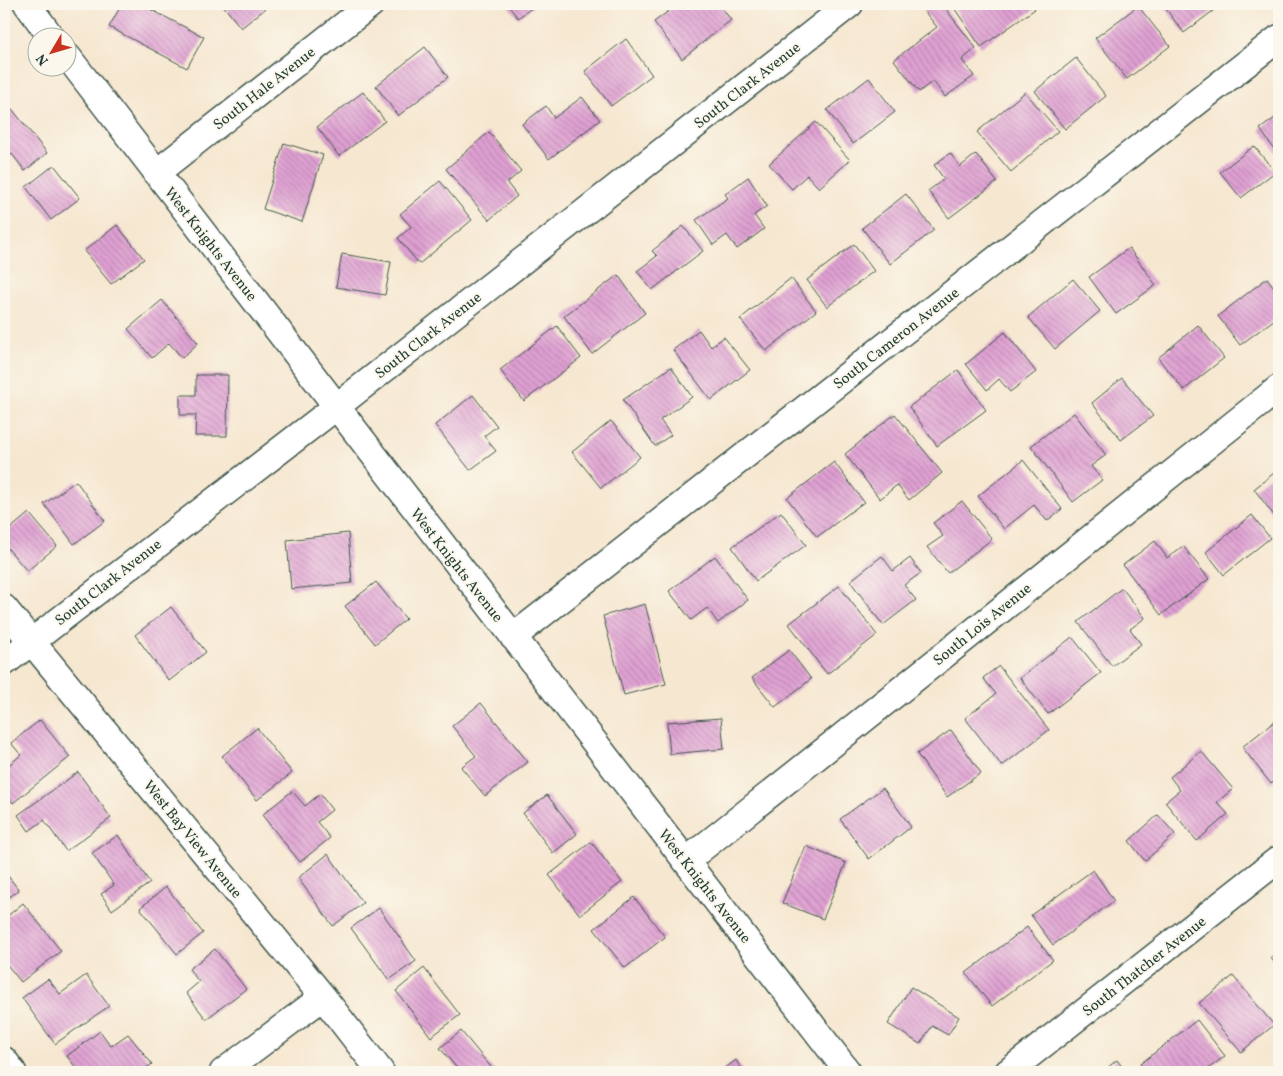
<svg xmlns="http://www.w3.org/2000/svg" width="1283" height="1076" font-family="Vollkorn,serif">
<defs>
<pattern id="building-back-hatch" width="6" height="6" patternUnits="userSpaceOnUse" patternTransform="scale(1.25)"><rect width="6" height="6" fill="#e0a0d3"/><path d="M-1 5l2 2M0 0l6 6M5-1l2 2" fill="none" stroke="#b584ac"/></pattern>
</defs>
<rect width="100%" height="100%" fill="#fbf7ec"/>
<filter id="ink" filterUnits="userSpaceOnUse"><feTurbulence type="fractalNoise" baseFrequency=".02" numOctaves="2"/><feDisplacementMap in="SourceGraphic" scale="10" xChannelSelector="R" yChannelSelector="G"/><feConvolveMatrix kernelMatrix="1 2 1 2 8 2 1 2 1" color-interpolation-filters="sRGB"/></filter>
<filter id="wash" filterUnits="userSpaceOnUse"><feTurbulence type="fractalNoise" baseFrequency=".0096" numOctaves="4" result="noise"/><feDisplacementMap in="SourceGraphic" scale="20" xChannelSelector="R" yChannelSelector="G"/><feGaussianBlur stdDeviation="1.12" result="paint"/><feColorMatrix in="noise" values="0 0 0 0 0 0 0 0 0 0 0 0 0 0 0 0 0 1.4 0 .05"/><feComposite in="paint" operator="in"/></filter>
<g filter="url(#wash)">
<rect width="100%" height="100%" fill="#f6e7d0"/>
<g id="blocks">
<path fill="url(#building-back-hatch)" d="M122,4H140L204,37L187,68L109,27Z
M222,4H261L265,9L241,28Z
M507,4H537L518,18Z
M678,4H719L731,20L682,59L654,22Z
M934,4H942L976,48L962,60L974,76L945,97L933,81L919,92L894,60L937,27L924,11Z
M960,4H1032L1035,9L981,47L954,8Z
M1162,4H1222L1184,33Z
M1138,6L1170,46L1127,79L1095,38Z
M626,39L652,75L611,106L585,71Z
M425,47L448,77L398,116L376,86Z
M1076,58L1106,96L1065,129L1035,91Z
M869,78L895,112L853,144L827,110Z
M363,92L385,121L339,156L317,127Z
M1025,92L1058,131L1011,172L977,132Z
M582,97L600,120L549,159L522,124L546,106L554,118Z
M12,109L47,153L25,171L12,154L4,160V115Z
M1279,115V156L1260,129Z
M816,122L850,160L819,188L807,175L792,189L769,164Z
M489,132L521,171L507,183L517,196L489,220L446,169Z
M284,143L323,155L302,222L263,209Z
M1254,146L1275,172L1241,198L1220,172Z
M950,153L960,167L976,154L997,182L949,218L928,191L944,179L934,165Z
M54,165L80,198L51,220L26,187Z
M748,177L767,206L754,215L764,229L737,249L727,235L713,245L696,220L728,198L725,194Z
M440,181L472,220L419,264L398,238L411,227L400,214Z
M906,194L934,230L890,264L862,228Z
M117,225L144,259L111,284L84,251Z
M683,226L703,251L652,290L637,271L657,256L652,251Z
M854,244L874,271L827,307L807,280Z
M1129,248L1156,285L1116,314L1089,277Z
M342,254L391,262L385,295L336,287Z
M618,275L645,313L592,354L564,316Z
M791,278L816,311L766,351L740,319Z
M1267,278L1279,294V316L1240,345L1218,316Z
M1073,279L1100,311L1055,349L1028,317Z
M162,300L198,343L182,358L169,343L152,358L128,329Z
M1198,325L1224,358L1184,390L1158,358Z
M557,326L581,358L524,401L500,370Z
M699,330L711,347L724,337L750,370L711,400L673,350Z
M1005,332L1036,372L1010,392L999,379L987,390L966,364Z
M671,367L692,397L660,420L671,435L655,446L623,400Z
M958,370L986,410L937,446L909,407Z
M196,375H228L227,436H195L196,415H180V395H196Z
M1122,378L1153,416L1121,440L1092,403Z
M473,395L497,426L484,436L496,451L470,470L435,425Z
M1074,413L1106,455L1091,466L1102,480L1073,502L1031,446Z
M895,414L942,473L909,500L897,485L880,499L845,454Z
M611,421L640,457L601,488L572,452Z
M1023,460L1062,509L1047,521L1034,505L1004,529L978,496Z
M834,462L864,502L817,537L787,498Z
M1279,469V520L1278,521L1254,489Z
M76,481L105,521L74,544L44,504Z
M962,501L992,539L948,573L927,547L943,536L933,523Z
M781,512L806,545L756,581L732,547Z
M29,513L57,546L27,571L4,544V534Z
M1252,515L1270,538L1224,575L1206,552Z
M348,533L352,583L291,589L287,540Z
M1155,541L1167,558L1183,546L1209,579L1161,615L1123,565Z
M715,556L748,600L718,623L707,608L691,620L669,591Z
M882,556L893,571L910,558L921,573L904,585L916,600L883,625L850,581Z
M376,582L406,619L375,644L345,606Z
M839,586L877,635L827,674L789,624Z
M1122,588L1145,618L1130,629L1141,644L1112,666L1078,622Z
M645,604L666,684L624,695L603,616Z
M171,607L206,652L169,681L135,635Z
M1072,637L1101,673L1048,714L1020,678Z
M789,650L811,679L775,707L752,678Z
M999,666L1049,730L1002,766L965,718L996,694L983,678Z
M481,703L528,762L485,796L461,767L476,756L452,726Z
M721,718L724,749L670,754L667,722Z
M1279,718V777L1271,784L1242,747Z
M40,720L70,757L13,803L4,792V769L21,755L11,743Z
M257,728L292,773L257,800L222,756Z
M951,730L981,773L947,797L917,754Z
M1201,751L1233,789L1217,802L1228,814L1197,841L1165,802L1180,790L1170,777Z
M78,772L111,818L66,851L44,820L29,831L18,815Z
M883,788L911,827L869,859L840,819Z
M292,791L305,806L320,794L332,810L317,822L330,838L300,862L262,815Z
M547,795L577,834L553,853L523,813Z
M1158,815L1175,834L1145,861L1129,841Z
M118,835L150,883L112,910L101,894L114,885L92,853Z
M591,842L622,882L580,915L549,875Z
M806,846L846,863L823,919L782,903Z
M328,854L363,903L333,926L298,878Z
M1093,870L1114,901L1053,945L1031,915Z
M4,871L19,890L4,901Z
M166,887L203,933L177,954L140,908Z
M634,897L665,937L625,968L594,929Z
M23,903L61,951L21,982L4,961V919Z
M379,908L416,961L389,980L351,928Z
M1027,927L1053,960L992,1006L966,973Z
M215,949L246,989L206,1019L186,993L199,982L189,969Z
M1279,951V969L1271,958Z
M424,968L460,1015L431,1037L396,991Z
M86,975L109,1006L55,1044L22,998L48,979L60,994Z
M1233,976L1274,1025L1241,1052L1199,1003Z
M911,987L959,1017L948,1035L932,1026L920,1044L888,1024Z
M1197,1020L1225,1056L1204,1072H1146L1140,1064Z
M100,1031L111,1046L128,1034L152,1064L141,1072H79L67,1056Z
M461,1031L495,1072H460L440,1048Z
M736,1060L744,1072H720Z
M1117,1060L1126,1072H1102Z"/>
</g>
</g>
<g filter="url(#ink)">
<use href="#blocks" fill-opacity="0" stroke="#3f564b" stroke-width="1"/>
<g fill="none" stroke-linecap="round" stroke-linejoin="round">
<defs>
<path id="street" d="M27,4L52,38
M68,57L848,1072
M156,173L371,4
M4,608L323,997L381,1072
M513,637L1279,38
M4,663L336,407L850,4
M686,861L1279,388
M4,1060L13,1072
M223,1072L323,997
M1008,1072L1279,859"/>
</defs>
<use href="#street" stroke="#3f564b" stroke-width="29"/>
<use href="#street" stroke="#fff" stroke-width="26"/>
</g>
</g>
<g text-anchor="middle" stroke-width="4" stroke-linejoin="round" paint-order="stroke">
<g font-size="15" fill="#1f3d34" stroke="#fbf7ec">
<text transform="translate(747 85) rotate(-38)" y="5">South Clark Avenue</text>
<text transform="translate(264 88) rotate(-38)" y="5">South Hale Avenue</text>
<text transform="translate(211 244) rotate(52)" y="5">West Knights Avenue</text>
<text transform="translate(428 335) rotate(-38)" y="5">South Clark Avenue</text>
<text transform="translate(896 338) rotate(-38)" y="5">South Cameron Avenue</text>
<text transform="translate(457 565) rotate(52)" y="5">West Knights Avenue</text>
<text transform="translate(108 582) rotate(-38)" y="5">South Clark Avenue</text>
<text transform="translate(982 624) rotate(-39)" y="5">South Lois Avenue</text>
<text transform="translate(193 839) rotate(51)" y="5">West Bay View Avenue</text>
<text transform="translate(705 886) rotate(52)" y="5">West Knights Avenue</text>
<text transform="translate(1144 966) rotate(-38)" y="5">South Thatcher Avenue</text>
</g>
</g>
<rect width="1283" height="1076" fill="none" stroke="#fbf7ec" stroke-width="20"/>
<g transform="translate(52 52) rotate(232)"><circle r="24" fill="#fbf7ec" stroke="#a3ada2"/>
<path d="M0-4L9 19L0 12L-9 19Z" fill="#c8321e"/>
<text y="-8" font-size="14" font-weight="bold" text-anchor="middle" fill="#1f3d34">N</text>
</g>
</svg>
